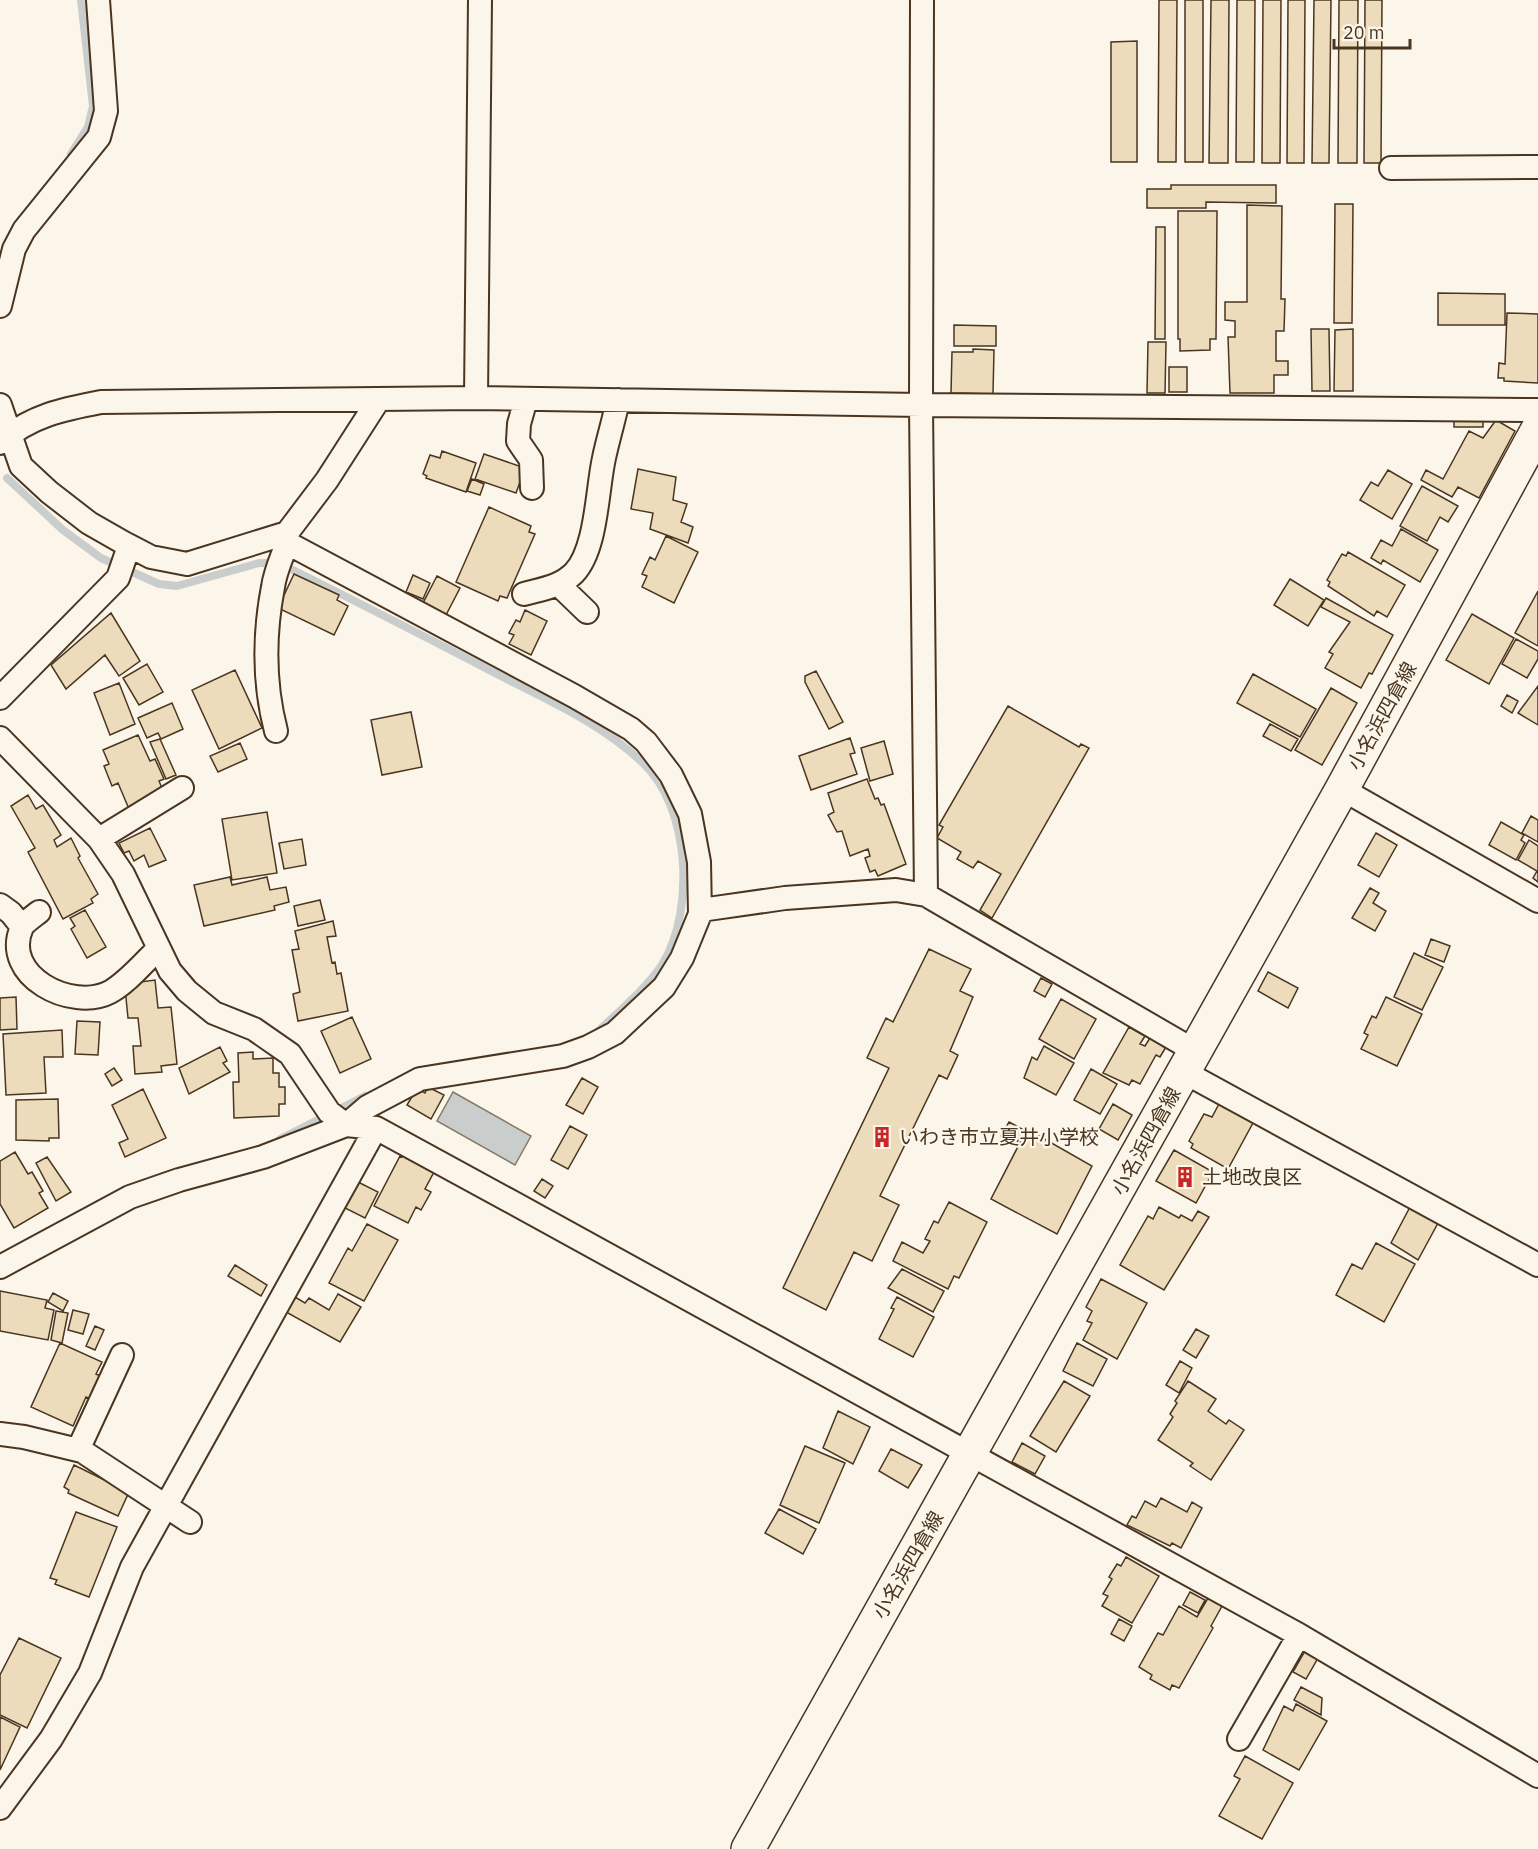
<svg xmlns="http://www.w3.org/2000/svg" width="1538" height="1849" font-family="'IBM Plex Sans','Noto Sans JP',sans-serif">
<rect width="100%" height="100%" fill="#fbf6e9"/>
<path fill="#c9cecd" stroke="#887966" stroke-width="1.5" d="M453,1092L531,1136L515,1165L437,1121Z"/>
<g fill="none" stroke-linecap="round" stroke-linejoin="round">
<path stroke="#c9cecd" stroke-width="8" d="M71,154L88,127L93,106L81,0
M7,478L63,530L101,558L159,584L177,586L259,563H273L289,568C357,602 424,636 491,671C543,698 600,722 643,763C690,807 695,909 663,963C650,985 614,1016 594,1035
M280,1139L365,1096"/>
</g>
<path fill="#ecdcbc" stroke="#4a3520" stroke-width="1.5" d="M1159,0H1177L1176,162H1158Z
M1185,0H1203V162H1185Z
M1211,0H1229L1228,163H1209Z
M1237,0H1255L1254,162H1236Z
M1263,0H1281L1280,163H1262Z
M1288,0H1305L1304,163H1287Z
M1314,0H1331L1329,163H1312Z
M1339,0H1358L1357,163H1338Z
M1365,0H1382L1381,163H1364Z
M1137,41V162H1111V42Z
M1171,185H1276V203L1206,202V208H1147V189H1171Z
M1335,204H1353L1352,323H1334Z
M1247,205L1282,206L1281,299H1285L1284,331H1276V361H1288V375H1274V393H1230L1228,337H1235V321L1225,320V302H1247Z
M1178,211H1217L1216,339H1210V350L1180,351V339H1178Z
M1156,227H1165V339H1155Z
M1438,293L1505,294V325H1438Z
M1507,313L1538,314V383L1504,381V378H1498L1499,363L1505,364Z
M954,325L996,326V346H954Z
M1311,329H1329L1330,391H1312Z
M1353,329V391H1334L1335,330Z
M1148,342H1166L1165,393H1147Z
M973,349L994,350L993,394L951,393L952,352H973Z
M1169,367H1187V392H1169Z
M1454,417H1483V427H1454Z
M1496,420L1515,431L1479,498L1458,487L1452,497L1421,480L1426,470L1443,479L1469,431L1483,438Z
M442,451L476,463L466,492L426,478L427,476L423,474L430,455L440,458Z
M484,454L525,468L516,493L475,479Z
M638,469L676,477L673,500L687,504L681,522L693,527L688,543L650,529L653,513L631,509Z
M1388,470L1412,484L1392,519L1360,500L1371,482L1378,486Z
M472,479L484,484L480,495L467,491Z
M1422,486L1458,506L1448,522L1440,517L1427,541L1400,526Z
M489,507L531,526L529,532L535,534L507,598L500,596L498,601L456,582Z
M1401,529L1438,550L1420,582L1383,560L1381,564L1371,558L1381,540L1392,546Z
M666,536L698,552L674,603L642,587L647,576L642,574L650,557L655,560Z
M1348,552L1405,585L1387,617L1377,611L1374,616L1328,586L1330,582L1327,580L1342,554L1346,556Z
M294,574L339,595L337,600L348,606L334,635L278,608Z
M413,575L430,583L423,599L406,592Z
M437,576L460,588L446,615L423,603Z
M1290,579L1324,600L1308,626L1274,605Z
M1538,591V646L1515,633Z
M1326,598L1393,635L1372,674L1369,673L1361,688L1325,668L1333,654L1329,652L1350,622L1321,607Z
M525,610L547,621L531,655L509,644L514,635L509,633L516,620L520,622Z
M111,613L140,661L119,676L105,655L66,689L51,665Z
M1472,614L1514,638L1489,684L1446,660Z
M1516,639L1538,651V659L1527,678L1502,664Z
M147,664L163,692L139,705L123,678Z
M235,670L262,728L219,749L192,690Z
M816,671L843,722L829,729L805,682V676Z
M1253,674L1316,709L1300,737L1237,703Z
M119,683L135,724L110,735L94,693Z
M1538,686V725L1518,713Z
M1331,688L1357,703L1322,765L1295,750Z
M1507,695L1518,701L1512,713L1501,706Z
M172,703L183,729L161,739L158,733L147,738L138,718Z
M1008,706L1079,747L1081,744L1089,748L992,918L980,910L1001,874L978,861L973,868L957,859L961,852L937,838L943,827L939,825Z
M411,712L422,767L382,775L371,720Z
M1270,724L1298,739L1291,751L1263,736Z
M138,735L150,761L155,759L164,779L159,781L164,793L129,809L118,783L112,786L104,766L109,764L103,750Z
M850,738L855,753L850,754L857,774L811,790L799,756Z
M160,739L176,775L166,779L150,742Z
M884,741L893,774L870,781L861,748Z
M240,743L247,759L218,772L210,756Z
M867,779L875,799L878,798L881,805L884,804L906,864L878,876L875,870L870,872L865,858L870,856L868,849L850,856L842,831L837,832L828,815L834,812L828,793Z
M28,795L36,809L43,805L61,835L54,840L57,847L71,838L80,856L78,858L98,894L91,899L93,903L63,919L28,852L35,848L11,806Z
M267,812L277,873L232,880L222,819Z
M1531,816L1538,820V842L1522,833Z
M1501,822L1524,835L1521,840L1525,843L1516,860L1489,845Z
M150,828L166,860L149,867L144,855L134,861L129,851L124,853L119,843Z
M1376,833L1397,845L1379,877L1358,865Z
M302,839L306,865L284,869L279,843Z
M1529,840L1538,846V882L1533,878L1537,871L1518,860Z
M230,877L232,885L267,877L270,890L286,887L289,902L274,906L275,910L204,926L194,885Z
M1370,888L1379,893L1373,903L1386,911L1375,931L1352,918Z
M320,900L325,920L298,926L294,906Z
M85,910L106,947L87,958L71,929L75,926L70,918Z
M333,921L336,936L327,937L332,963L335,962L337,974L341,973L348,1011L298,1021L293,994L300,992L292,950L299,949L295,931Z
M1431,939L1450,946L1444,962L1425,955Z
M929,949L971,969L960,991L973,997L950,1051L958,1055L947,1079L939,1075L880,1196L899,1205L872,1261L854,1252L826,1310L783,1288L889,1068L867,1058L886,1018L893,1022Z
M1414,953L1443,967L1422,1010L1394,997Z
M1268,972L1298,988L1288,1008L1258,991Z
M1041,978L1052,984L1045,997L1034,991Z
M155,980L158,1008L171,1007L177,1064L161,1066L162,1072L135,1074L133,1046H141L138,1018H128L125,988L133,983Z
M16,997L17,1029L0,1030V998Z
M1386,997L1422,1014L1397,1066L1361,1049L1368,1035L1364,1033L1372,1016L1376,1018Z
M1061,999L1096,1019L1074,1059L1039,1039Z
M352,1017L371,1059L340,1073L321,1031Z
M77,1021L100,1022L98,1055L75,1054Z
M1129,1027L1145,1036L1140,1044L1145,1046L1150,1038L1166,1047L1160,1057L1156,1055L1140,1084L1132,1080L1129,1085L1103,1073Z
M62,1030L63,1057H44L46,1093L6,1095L3,1034Z
M1044,1046L1074,1063L1056,1095L1024,1078L1032,1057L1037,1060Z
M220,1047L227,1061L223,1063L230,1072L189,1094L179,1068Z
M253,1052V1059L273,1058V1073H279V1087H285V1104H279V1116L234,1118L233,1082H239L238,1053Z
M114,1068L122,1080L112,1086L105,1074Z
M1091,1069L1117,1084L1100,1114L1074,1100Z
M582,1078L598,1087L583,1114L566,1105Z
M428,1087L444,1095L431,1119L407,1105L417,1088L425,1093Z
M143,1089L166,1138L125,1157L119,1143L128,1139L112,1105Z
M58,1099L59,1138H49V1141L16,1140V1100Z
M1220,1102L1254,1121L1228,1169L1191,1148L1193,1144L1189,1141L1204,1114L1212,1117Z
M1113,1104L1132,1115L1118,1140L1099,1129Z
M1009,1122L1024,1130L1016,1144L1001,1136Z
M570,1126L587,1135L568,1169L551,1160Z
M1027,1129L1092,1166L1057,1234L991,1199Z
M1174,1150L1213,1172L1196,1203L1156,1181Z
M15,1152L28,1174L32,1172L43,1191L39,1193L48,1208L14,1228L0,1204V1161Z
M404,1154L435,1170L425,1189L431,1192L421,1210L416,1207L408,1223L374,1206L400,1156L402,1157Z
M47,1157L71,1192L56,1201L36,1163Z
M542,1179L553,1186L545,1198L534,1191Z
M356,1181L378,1192L365,1218L343,1207Z
M949,1202L987,1222L959,1278L954,1276L948,1289L893,1261L902,1242L923,1253L930,1241L925,1239L934,1221L938,1223Z
M1159,1207L1179,1218L1181,1215L1192,1221L1198,1211L1209,1217L1164,1290L1120,1265L1148,1216L1153,1219Z
M1410,1207L1438,1223L1418,1260L1391,1243Z
M367,1224L398,1240L364,1301L329,1283L348,1248L352,1251Z
M1376,1243L1415,1264L1384,1322L1336,1295L1352,1264L1362,1269Z
M235,1265L267,1285L261,1296L228,1276Z
M902,1269L944,1291L933,1312L888,1288Z
M1101,1279L1147,1303L1117,1359L1083,1340L1092,1323L1087,1321L1092,1311L1086,1307Z
M0,1291L47,1300L45,1308L54,1310L48,1340L0,1331Z
M53,1293L68,1301L63,1311L48,1302Z
M338,1294L361,1307L340,1342L286,1312L295,1297L305,1303L309,1298L329,1310Z
M897,1297L934,1317L913,1357L879,1339L894,1309L891,1308Z
M73,1310L89,1314L83,1334L68,1330Z
M56,1311L68,1313L62,1343L51,1340Z
M95,1326L104,1330L95,1350L86,1346Z
M1196,1329L1209,1336L1196,1358L1183,1350Z
M60,1343L102,1362L96,1374L103,1377L93,1400L86,1397L73,1426L31,1407Z
M1077,1343L1107,1359L1093,1386L1063,1371Z
M1180,1361L1192,1368L1179,1393L1166,1385Z
M1064,1381L1090,1396L1056,1452L1030,1436Z
M1188,1381L1216,1399L1208,1411L1226,1424L1229,1420L1244,1430L1211,1480L1190,1466L1193,1463L1158,1440L1173,1417L1170,1414L1177,1403L1175,1401Z
M838,1411L870,1427L853,1464L823,1448Z
M1022,1443L1045,1456L1035,1474L1012,1462Z
M805,1446L845,1463L819,1523L780,1505Z
M891,1449L922,1465L908,1488L879,1471Z
M74,1465L129,1492L118,1516L68,1493L69,1490L64,1487Z
M1161,1498L1187,1512L1192,1502L1202,1508L1181,1548L1172,1543L1170,1546L1127,1525L1132,1516L1136,1518L1145,1501L1156,1507Z
M779,1509L816,1529L803,1554L765,1533Z
M76,1512L117,1527L89,1597L55,1584L57,1580L50,1578Z
M1126,1557L1159,1576L1132,1623L1102,1606L1108,1596L1103,1594L1112,1579L1109,1577L1117,1564L1121,1566Z
M1190,1592L1205,1600L1198,1613L1183,1605Z
M1208,1598L1222,1606L1211,1626L1213,1628L1179,1688L1172,1685L1170,1690L1150,1679L1152,1675L1139,1667L1158,1633L1163,1635L1179,1606L1197,1617Z
M1119,1619L1132,1626L1124,1641L1111,1634Z
M19,1638L61,1658L27,1728L0,1715V1675Z
M1305,1651L1318,1658L1306,1679L1293,1672Z
M1301,1687L1322,1698L1321,1715L1294,1700Z
M1296,1704L1327,1721L1299,1770L1263,1750L1284,1706L1293,1711Z
M0,1717L20,1727L0,1770Z
M1245,1756L1293,1783L1262,1839L1219,1816L1240,1779L1234,1776Z"/>
<g fill="none" stroke-linecap="round" stroke-linejoin="round">
<defs>
<path id="street" d="M922,0L921,405L1538,410
M1391,168L1538,167
M0,306L14,249L24,230L99,137L106,111L98,0
M476,398L921,405L926,895
M526,399L519,424L518,441L531,460L532,488
M0,405L21,466L49,492L89,523L124,543L151,557L187,564L287,533L327,480L379,399
M0,443C29,416 64,409 101,402L476,398L480,0
M559,585L587,612
M524,594C542,589 560,587 574,573C597,549 597,489 604,458C608,439 614,420 618,400
M0,698L118,578L129,546
M276,731C264,685 264,634 273,587C275,572 282,557 287,543
M0,738L99,839L123,874L170,971L187,991L214,1013L254,1029L290,1054L329,1112L346,1125L376,1128L510,1201L1299,1635L1538,1776
M1342,789L1538,901
M99,839L182,788
M0,905L11,913L22,927
M701,910L785,898L896,890L926,895L1195,1051
M39,912C34,916 25,922 22,927C0,976 72,1012 110,992C128,982 144,962 159,948
M1184,1072L1538,1265
M0,1267L130,1197L179,1180L263,1157L346,1125L367,1107L420,1079L563,1056L588,1047L615,1033L664,987L682,958L700,914L699,862L690,814L671,775L646,742L631,729L574,696L278,538
M0,1434L24,1437L82,1451L190,1522
M78,1450L122,1355
M1239,1739L1299,1635
M0,1808L51,1739L90,1673L132,1567L376,1128"/>
<path id="primary" d="M748,1849L1342,789L1538,429"/>
</defs>
<use href="#street" stroke="#4a3520" stroke-width="26"/>
<use href="#primary" stroke="#4a3520" stroke-width="36"/>
<use href="#street" stroke="#fbf6e9" stroke-width="22"/>
<use href="#primary" stroke="#fbf6e9" stroke-width="33"/>
</g>
<defs>
<symbol id="building-bare" viewBox="-9 -9 18 18"><path d="M-4-6H4V6H1V3H-1V6H-4ZM-2.5-4.3h1.7v1.8h-1.7ZM.8-4.3h1.7v1.8H.8ZM-2.5-1h1.7V.8h-1.7ZM.8-1h1.7V.8H.8Z" fill="#c62828" stroke="#fbf6e9" stroke-width="2.5" paint-order="stroke"/></symbol>
</defs>
<g fill-rule="evenodd">
<use href="#building-bare" x="867" y="1122" width="30" height="30"/>
<use href="#building-bare" x="1170" y="1162" width="30" height="30"/>
</g>
<g text-anchor="middle" stroke-width="4.5" stroke-linejoin="round" paint-order="stroke">
<g font-size="20" fill="#4a3520" stroke="#fbf6e9">
<text transform="translate(1382 716) rotate(-61)" y="7">小名浜四倉線</text>
<text transform="translate(1146 1141) rotate(-61)" y="7">小名浜四倉線</text>
<text transform="translate(908 1565) rotate(-60)" y="7">小名浜四倉線</text>
</g>
<g font-size="20" fill="#4a3520" stroke="#fbf6e9" text-anchor="start">
<text x="899" y="1144">いわき市立夏井小学校</text>
<text x="1202" y="1184">土地改良区</text>
</g>
</g>
<path d="M1334 39v9h76v-9" fill="none" stroke="#4a3520" stroke-width="3"/>
<text x="1343" y="39" font-size="18" fill="#4a3520" stroke="#fbf6e9" stroke-width="4.5" paint-order="stroke">20 m</text>
</svg>
